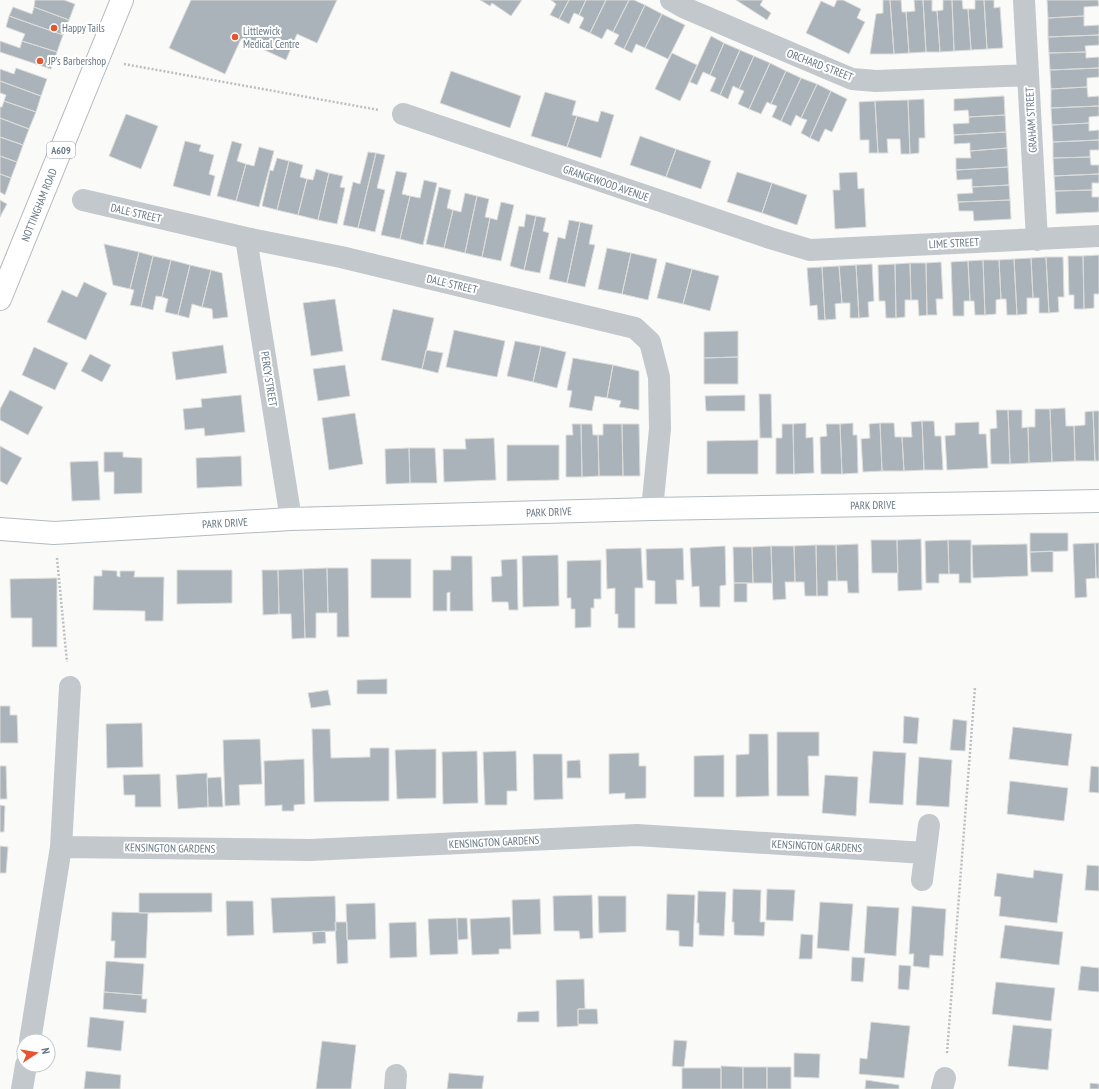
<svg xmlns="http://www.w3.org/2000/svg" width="1099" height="1089" font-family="'PT Sans Narrow',sans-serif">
<rect width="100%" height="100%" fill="#fafaf8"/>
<path fill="#aab3b9" stroke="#dcdcda" d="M35,0H64L75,4L69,20L34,7Z
M191,0H337L317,43L297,34L286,60L241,39L225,74L169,48Z
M480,0H522L511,16L492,3L490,6Z
M551,0H569L559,19L550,15L556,4Z
M569,0H586L579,15L574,13L569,24L559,19Z
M586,0H606L590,33L579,28L584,18L579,15Z
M606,0H629L613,32L607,29L602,39L590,33Z
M629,0H634L645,5L624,49L614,44L619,35L613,32Z
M736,0H763L760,5L771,13L767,20Z
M837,0H843L861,9L857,18L865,22L849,54L806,33L821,1L834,7Z
M883,0H890L894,54H870L876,14L883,13Z
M890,0H901L902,12H906L909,53L894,54Z
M914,0H923L926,52L909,53L906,12L915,11Z
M923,0H932V11H937L940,52H926Z
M943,0H952L954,51L940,52L937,11L943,10Z
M952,0H962L963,9H968L971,50L954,51Z
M975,0H984L987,49L971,50L968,9H975Z
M984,0H994V8L1000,7L1003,48L987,49Z
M1047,0H1098L1099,6L1084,7V16L1048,18Z
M645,5L662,14L645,48L636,44L632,53L624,49Z
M13,7L32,14L34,7L69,20L63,35L9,16Z
M662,14L685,25L668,59L645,48Z
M9,16L63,35L57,52L22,41L25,34L6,27Z
M1084,16V26L1099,25V35L1048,37V18Z
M1099,35V45L1085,46L1086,52L1049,53L1048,37Z
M711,36L724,43L710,75L703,72L697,85L690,82Z
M0,41L20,48L22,41L57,52L51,69L0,52Z
M724,43L740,50L720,95L710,91L716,78L710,75Z
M740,50L754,56L739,89L733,86L728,99L720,95Z
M1086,52V58L1099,57V68L1050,70L1049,53Z
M672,53L697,65L680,101L655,89Z
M754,56L770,63L749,109L738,104L744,91L739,89Z
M770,63L786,71L771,104L767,102L761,114L749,109Z
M16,68L47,79L41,96L0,81V69L14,74Z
M1099,68V77L1087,78V87L1051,89L1050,70Z
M451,71L521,96L510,128L440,103Z
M786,71L801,78L781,121L772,117L777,106L771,104Z
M801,78L817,84L801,118L796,115L791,126L781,121Z
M0,81L41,96L36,112L4,101L6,95L0,93Z
M817,84L831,91L810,138L801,133L807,120L801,118Z
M1087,87L1088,97L1099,96V106L1051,108V89Z
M831,91L847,99L832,132L825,129L819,142L810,138Z
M545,92L576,101L572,115L577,116L567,147L531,136Z
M1004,96L1005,115L969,117L968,110L954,111V99Z
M924,99L925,138H919V153L910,154L908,100Z
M908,100L910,154H901L900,139H887L888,153H878L875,101Z
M4,101L36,112L29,129L0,118V107H2Z
M875,101L878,153H869V140H860L859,102Z
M1099,106V116L1089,117V123L1052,125L1051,108Z
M601,111L614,115L601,158L567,147L577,116L598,122Z
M126,114L158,126L141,169L109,156Z
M1005,115L1006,132L954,135L953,124L969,123V117Z
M0,118L29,129L23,145L0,137Z
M1089,123V131L1099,130V140L1053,142L1052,125Z
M1006,132L1007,148L970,151V143L954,144V135Z
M640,136L676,149L666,177L630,165Z
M0,137L23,145L17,162L0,156Z
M1099,140V150H1090V157L1053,158V142Z
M185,141L201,145L199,151L214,155L209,174L215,176L210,196L173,186Z
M232,141L242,144L237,161L246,164L236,201L217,196Z
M259,147L274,151L259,207L236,201L246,164L254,166Z
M1007,148L1008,167L956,170V158H971L970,151Z
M676,149L711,161L701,189L666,177Z
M368,152L376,153L358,228L343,225L353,182L360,184Z
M376,153L385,155L377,188L385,190L375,232L358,228Z
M0,156L17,162L11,178L0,174Z
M1090,157L1091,165H1099V174L1054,176L1053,158Z
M277,158L289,161L277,210L262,206L270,170L273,171Z
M289,161L303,165L300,177L307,179L298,215L277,210Z
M1008,167L1009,185L972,187V179L957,180L956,170Z
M316,169L329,173L318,220L298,215L307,179L313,180Z
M396,171L407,173L402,194L410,196L400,239L381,235Z
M737,172L772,183L762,213L727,202Z
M857,172L858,189L864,188L866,227L835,229L833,190H840L839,173Z
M329,173L343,176L340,187L345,188L337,224L318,220Z
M0,174L11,178L5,195L0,192Z
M1099,174V183H1092V190L1055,191L1054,176Z
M424,180L437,183L423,245L400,239L410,196L420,198Z
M772,183L807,195L797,225L762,213Z
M1009,185L1010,200L958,202L957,194L973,193L972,187Z
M439,187L451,190L447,208L453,210L444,248L426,244Z
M1092,190V197H1099V212L1056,214L1055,191Z
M465,193L477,196L465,253L444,248L453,210L461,212Z
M477,196L489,199L485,217L490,218L482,257L465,253Z
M0,200L7,204L0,217Z
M1010,200L1011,219L974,221L973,211H959L958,202Z
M501,202L514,205L501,261L482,257L490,218L497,220Z
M526,214L536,216L524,270L510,266L519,226L524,227Z
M536,216L546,218L543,231L549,233L540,273L524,270Z
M569,220L580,222L567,283L549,279L558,237L565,239Z
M580,222L593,225L589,244L595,245L585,287L567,283Z
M104,244L139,252L130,289L113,285Z
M607,248L631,253L622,294L598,289Z
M139,252L153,256L141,307L130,305L134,290L130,289Z
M631,253L657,259L648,300L622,294Z
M1099,255V294H1094V308L1084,309L1083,256Z
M153,256L171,260L162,297L156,296L153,310L141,307Z
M1068,256H1083L1084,309H1074V295H1069Z
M1046,257L1049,313H1039V298H1033L1031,258Z
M1046,257H1063L1064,297H1058L1059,312L1049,313Z
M1031,258L1033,298H1027V314L1017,315L1014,259Z
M1014,259L1017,315H1007L1006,299H1001L999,260Z
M171,260L190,265L178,315L165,312L168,299L162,297Z
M983,260H999L1001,299L996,300V314L985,315Z
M983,260L985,315H975L974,301H970L968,261Z
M968,261L970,301H964V316H953L951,262Z
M666,262L692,269L683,304L657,298Z
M941,262L943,299H936L937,315H927L926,263Z
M910,263H926L927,315L919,316L918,300H911Z
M910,263L911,300H905V317L896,318L895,264Z
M872,264L874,301L868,302L869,317L859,318L856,265Z
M895,264L896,318H886L885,301H879L878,265Z
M190,265L211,270L202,307L192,304L189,318L178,315Z
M856,265L859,318H850V303H842L839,266Z
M839,266L842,303L835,304L836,319L825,320L822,267Z
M822,267L825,320H818L817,305L810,306L807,268Z
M692,269L719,276L710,311L683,304Z
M211,270L222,273L228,317L213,319L212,309L202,307Z
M84,282L107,293L86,340L47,322L62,290L77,297Z
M335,299L343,351L311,356L303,303Z
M393,309L434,318L422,369L381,360Z
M454,330L505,341L497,377L446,367Z
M738,331V357L704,358V332Z
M515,341L541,346L533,382L507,376Z
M223,345L227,373L176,380L172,352Z
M541,346L566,352L557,388L533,382Z
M34,347L68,363L55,390L22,375Z
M426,350L443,353L438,373L422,369Z
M90,354L111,365L102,382L81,371Z
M738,357V384H704V358Z
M573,358L613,365L607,398L595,396L592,411L569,407L572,391L567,390Z
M345,365L350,396L318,401L313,369Z
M613,365L639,371V410L619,407L621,401L607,398Z
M10,390L43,407L28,435L0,420V409Z
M759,394H771L772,438H760Z
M241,395L245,432L205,436L204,428L185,430L183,409L202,407L201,399Z
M745,395V411H706L705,396Z
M1065,408L1066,426H1074L1075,461L1052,462L1050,409Z
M1035,409H1050L1052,462L1029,463L1028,427H1035Z
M996,410H1008L1010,464H991L990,429L997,428Z
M1008,410H1022V428L1028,427L1029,463L1010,464Z
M1093,411H1099V461H1095Z
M1093,411L1095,461H1075L1074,426L1085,425V412Z
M355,413L363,464L329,470L322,418Z
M922,421L924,470L904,471L902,437H912L911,422Z
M922,421H934L935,436H941L943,470H924Z
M979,422V434H986L988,468L947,470L945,436L955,435V423Z
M806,423V438L813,437L814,473L794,474L793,424Z
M853,423V435H857L858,473L842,474L840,424Z
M880,423L882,471L863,472L861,439L870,438L869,424Z
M880,423H894L895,437H902L904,471H882Z
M572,424H581L582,477H566V435H573Z
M581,424H592L593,435H598L599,476L582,477Z
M603,424H622L623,476H599L598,435H603Z
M622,424H639L640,476H623Z
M782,424H793L794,474H776V438H782Z
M826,424H840L842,474H821L820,437L827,436Z
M494,438L496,480L444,482L443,449H466L465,439Z
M758,440V474H707V441Z
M507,445H559V480L507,481Z
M0,446L22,458L7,485L0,481Z
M409,448H435L437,483H410Z
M409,448L410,483L386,484L385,449Z
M104,452H123V457L142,458V493L114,494V472H104Z
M241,456L242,486L197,488L196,458Z
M98,461L100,500L72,501L70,462Z
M1030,533H1068V551L1030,552Z
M921,539L922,590L898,591L897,540Z
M871,540H897L898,573H872Z
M948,540H971V583H959V574H949Z
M948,540L949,574H939V583H926L925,541Z
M1095,543H1099V578H1096Z
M1095,543L1096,578L1086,579L1087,597L1075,598L1073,544Z
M858,544L859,593H848L847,581H837L836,545Z
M1027,544L1028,576L973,578L972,545Z
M816,545L817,596H805L804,582H795L794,546Z
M816,545H836L837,581H828V596H817Z
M725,546L726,585L720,586V607H700L699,586L692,587L690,548Z
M771,546L772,583H753L752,547Z
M771,546H794L795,582H785L786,599L773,600Z
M733,547H752L753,583H734Z
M641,548L643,588H635V628H618V614H615V588L607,589L606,549Z
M683,548L684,580H676L677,604H655V581L647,580L646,549Z
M1053,551V572H1031L1030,552Z
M558,555L559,606L523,607L522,556Z
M451,556H472L473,611H450V592L447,593V611H433V570H451Z
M371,559H411V598H371Z
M517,559L518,610H509L508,602H492L491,577L502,576L501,560Z
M601,560V599H594V608H591V627L575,628V609H571V598H567V561Z
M327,568H348L349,637H337V613H328Z
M327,568L328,613H316V638H305L303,569Z
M303,569L305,638L292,639L291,614H279L278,570Z
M102,570L117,571V576L120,577V571H135L134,577H164L163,621H145V611L93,610L94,576H102Z
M177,570H232V603L177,604Z
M262,570H278L279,614L263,615Z
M57,578V647H32V618H11L10,579Z
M734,583H747V602H734Z
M387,679V694H357V680Z
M328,690L331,705L311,708L308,693Z
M0,706H10V715H17L18,743H0Z
M904,716L919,718L917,744L903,743Z
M953,719L967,721L965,751L950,750Z
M142,723L143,767L107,768L106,724Z
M1013,727L1072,734L1068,766L1009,759Z
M312,729H330L331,758L370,757V748H389V801L314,802Z
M777,732H819V756H808L809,796H777Z
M749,734H768L769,796L736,797V755L749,754Z
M260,739L262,784L239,785L240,805L225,806L223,740Z
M436,749V798L397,799L395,750Z
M477,751L478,803L443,804L442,752Z
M516,751L517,791H507V805H485L483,752Z
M873,751L906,753L903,805L869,803Z
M639,753V766H646V798L625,799V793L609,794V754Z
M533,754H562L563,799L534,800Z
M724,755V797H694V756Z
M919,757L952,760L949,807L916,805Z
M304,759L305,804L294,805V811H282V805L265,806L264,761Z
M580,760L581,778H567V761Z
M0,766H6L7,799H0Z
M1091,766L1099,767V793L1089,792Z
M207,773L208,807L178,809L176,775Z
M160,774L161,807H135V795H124L123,775Z
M825,775L858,777L856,816L822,813Z
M221,777L223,807H208L207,778Z
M1010,781L1068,788L1064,821L1007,814Z
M0,805L5,806L4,832H0Z
M0,846L8,847L6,873H0Z
M1087,865L1099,866V891L1085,890Z
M1034,870L1063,874L1057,923L999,916L1001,897L994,896L997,873L1033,878Z
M733,889L761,890L760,922H765L764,936L734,935V922H732Z
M767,889L795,890L793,921L766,920Z
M698,891L726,892L724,936L699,935V923H697Z
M139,893H212V912L139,913Z
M667,894L695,895L693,947L679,946V931L666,930Z
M592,895L593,938L580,939L579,931H554L553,896Z
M335,896L336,931L273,933L271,898Z
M598,896H626V932L599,933Z
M540,899L541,934L513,935L512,900Z
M226,901H253L254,935L227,936Z
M820,902L853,904L849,951L817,948Z
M375,903L376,939L347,940L346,904Z
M867,906L899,908L896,956L864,953Z
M912,906L946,909L943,956L930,955L929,968L913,966L914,954H909Z
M112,912L148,913L146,958H114L115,941H111Z
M510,917L511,949H499V954L472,955L470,919Z
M457,918H467L468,939L458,940Z
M457,918L458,954L430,955L428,919Z
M335,922H347L348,963L337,964Z
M416,922L417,957L390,958L389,923Z
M1005,925L1063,932L1059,965L1000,958Z
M325,931L326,943L313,944L312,932Z
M801,934L813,935L812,959H799Z
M852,957L865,958L863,982L851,981Z
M106,961L144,964L142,995L104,992Z
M899,965L911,966L909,990L898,989Z
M1081,966L1099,968V992L1078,990Z
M584,979L585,1009H578V1026L557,1027L556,980Z
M996,982L1055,988L1051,1021L992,1014Z
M104,992L142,995V999H147L146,1013L103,1009Z
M578,1009H597L598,1024H578Z
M539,1011V1022H517L518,1012Z
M90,1017L124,1021L121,1051L87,1047Z
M871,1022L910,1026L904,1078L859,1074L860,1058L867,1059Z
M1013,1025L1052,1029L1048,1070L1008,1066Z
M674,1040L687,1041L684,1067L672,1066Z
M322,1041L356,1045L351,1089H316Z
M794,1053L820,1054L819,1078L794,1077Z
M721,1066L743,1067V1089H721Z
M743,1067H767V1089H743Z
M767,1067H791V1089H767Z
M682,1068H721V1089H682Z
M86,1071L121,1075L120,1089H84Z
M449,1073L484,1076L482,1089H447Z
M866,1080L899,1085V1089H865Z
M1090,1083L1099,1084V1089H1090Z"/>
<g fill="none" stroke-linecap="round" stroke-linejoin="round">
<defs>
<path id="secondary" d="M0,529L54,533L291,519L652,509L1099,501"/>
<path id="primary" d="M0,299L122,0"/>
</defs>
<use href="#secondary" stroke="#b3babf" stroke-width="24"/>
<use href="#primary" stroke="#b5babe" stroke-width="24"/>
<path stroke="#bbbfc2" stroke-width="2.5" stroke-dasharray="2 2" stroke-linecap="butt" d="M124,64L379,110
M57,558L67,662
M947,1053L975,687"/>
<path stroke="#c3c8cc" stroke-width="22" d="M671,0L685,8L852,79L876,81L1028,75
M1024,0L1037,240
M403,114L770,238L810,250L1099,236
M83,200L246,238L341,257L635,328L650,342L659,377L660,429L652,509
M246,238L291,519
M61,847L310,850L637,835L925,853
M922,880L929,825
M30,1041L61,847L70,687
M22,1089L26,1065
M395,1089L396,1075
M942,1089L945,1078"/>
<use href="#secondary" stroke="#fff" stroke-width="22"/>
<use href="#primary" stroke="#fff" stroke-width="22"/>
</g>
<g fill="#e4572e" stroke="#fff" stroke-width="1.5">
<circle cx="54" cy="28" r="4"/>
<circle cx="235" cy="37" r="4"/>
<circle cx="40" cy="61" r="4"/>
</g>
<g text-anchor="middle" stroke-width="4" stroke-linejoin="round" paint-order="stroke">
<rect fill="#fff" stroke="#939fa8" stroke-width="1" x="47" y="142" width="28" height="16" rx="3"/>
<g font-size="10" font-weight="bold" fill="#657683">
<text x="61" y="154">A609</text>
</g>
<g font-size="11" fill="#657683" stroke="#fff" text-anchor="start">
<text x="62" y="32">Happy Tails</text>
<text x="243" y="35">Littlewick<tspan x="243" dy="13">Medical Centre</tspan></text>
<text x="48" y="65">JP's Barbershop</text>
</g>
<g font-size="11" fill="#657683" stroke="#fff">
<text transform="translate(820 65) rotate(21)" y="4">ORCHARD STREET</text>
<text transform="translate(1031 120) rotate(-93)" y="4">GRAHAM STREET</text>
<text transform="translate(606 183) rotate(19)" y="4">GRANGEWOOD AVENUE</text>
<text transform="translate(39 205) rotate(-68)" y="4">NOTTINGHAM ROAD</text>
<text transform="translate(136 213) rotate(13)" y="4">DALE STREET</text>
<text transform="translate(954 243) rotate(-3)" y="4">LIME STREET</text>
<text transform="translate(452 284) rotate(13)" y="4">DALE STREET</text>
<text transform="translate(269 379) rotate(81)" y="4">PERCY STREET</text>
<text transform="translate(873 505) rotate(-1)" y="4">PARK DRIVE</text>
<text transform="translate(549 512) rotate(-2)" y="4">PARK DRIVE</text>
<text transform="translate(225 523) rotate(-3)" y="4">PARK DRIVE</text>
<text transform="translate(494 842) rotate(-3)" y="4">KENSINGTON GARDENS</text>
<text transform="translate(817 846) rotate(3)" y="4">KENSINGTON GARDENS</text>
<text transform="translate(170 848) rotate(1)" y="4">KENSINGTON GARDENS</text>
</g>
</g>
<g transform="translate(36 1053) rotate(78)"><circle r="19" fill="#ffffff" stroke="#c1c8cd"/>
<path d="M0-3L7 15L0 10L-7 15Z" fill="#e4572e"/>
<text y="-6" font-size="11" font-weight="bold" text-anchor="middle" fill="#657683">N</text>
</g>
</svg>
